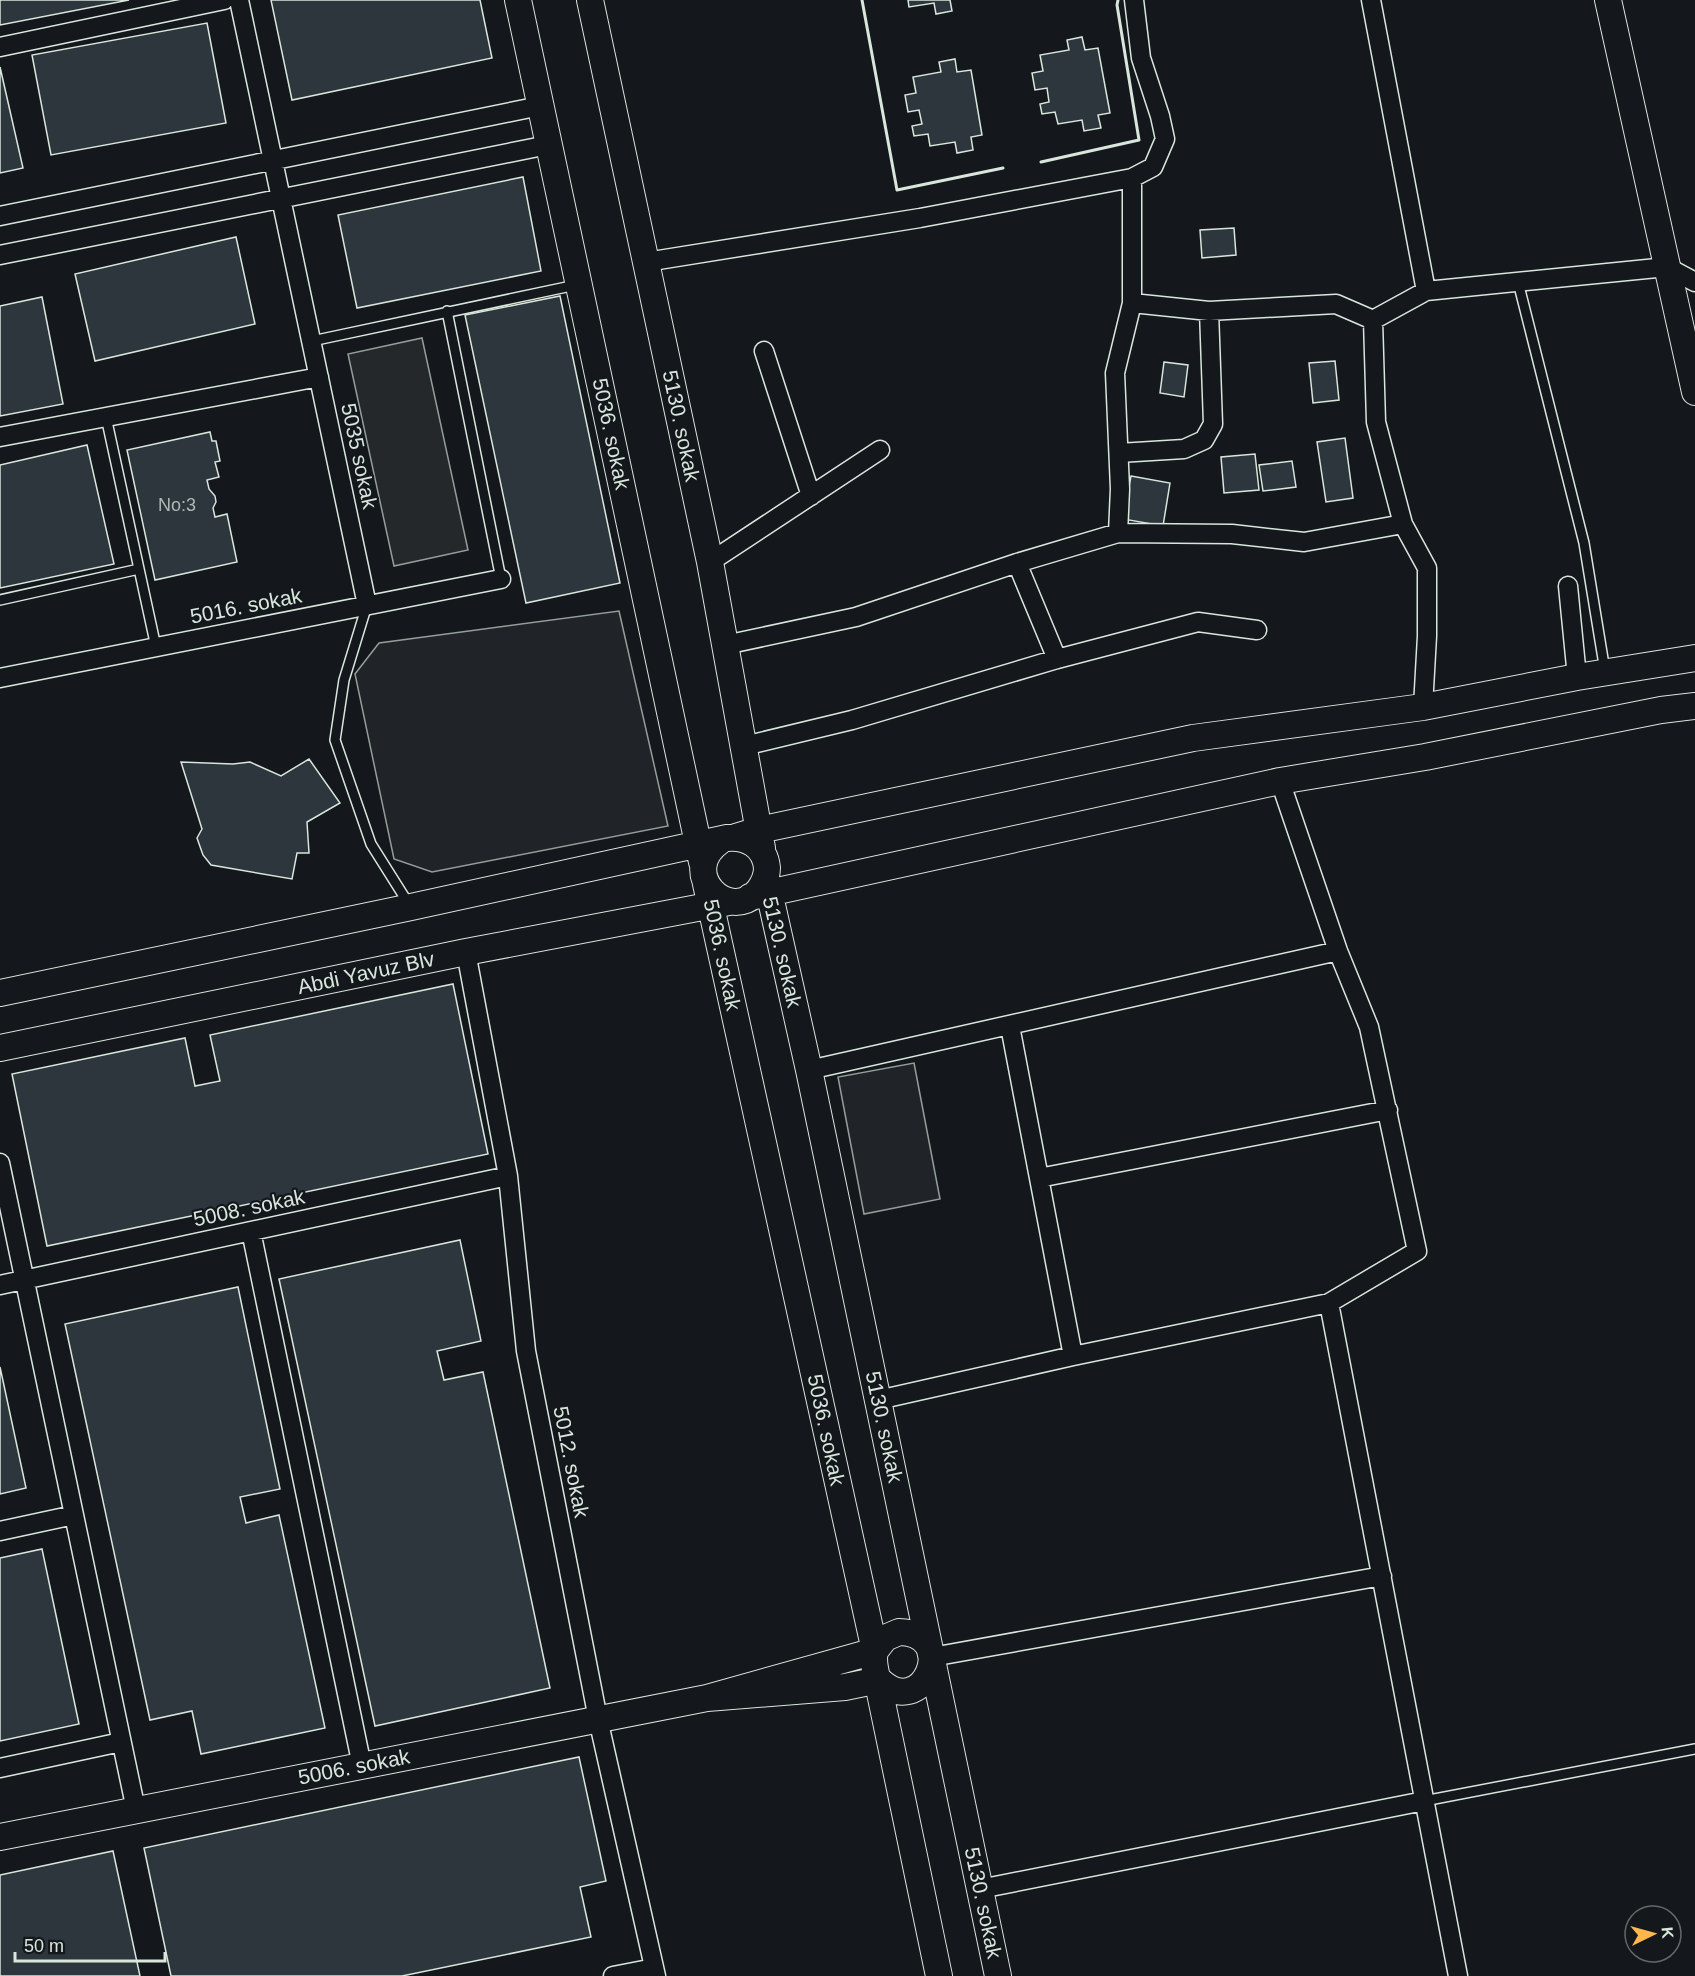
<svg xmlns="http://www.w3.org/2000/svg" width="1695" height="1976" font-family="Arial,sans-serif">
<rect width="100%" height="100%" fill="#14181c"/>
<path fill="#202428" stroke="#939e99" stroke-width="1.5" d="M619,611L668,826L432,872L394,859L355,674L379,643Z
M914,1063L940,1199L864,1214L838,1077Z"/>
<path fill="#24282b" stroke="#939e99" stroke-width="1.5" d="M422,338L468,550L394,566L348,354Z"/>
<path fill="#2c363c" stroke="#d8e6dc" stroke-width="1.5" d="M0,0H129L0,25Z
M271,0H480L492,58L292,100Z
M908,0H950L952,11L936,14L934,3L909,7Z
M207,23L226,123L51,155L32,55Z
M1082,37L1085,50L1098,48L1110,113L1098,115L1101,128L1084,131L1082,120L1058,124L1055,112L1042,114L1040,104L1049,102L1047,88L1035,90L1032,73L1043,71L1040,55L1069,50L1067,40Z
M955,59L957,72L971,70L982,135L971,137L973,150L957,153L955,142L930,146L928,134L914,136L912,126L922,124L919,110L908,112L905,95L916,93L913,77L941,72L939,62Z
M0,67L23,168L0,173Z
M523,177L541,271L357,308L338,215Z
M1234,228L1236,255L1202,258L1200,230Z
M236,237L255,324L95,361L75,274Z
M560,296L620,583L526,603L465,315Z
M42,297L63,404L0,416V306Z
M1335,361L1339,400L1313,403L1309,363Z
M1164,362L1188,365L1184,397L1160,393Z
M210,432L212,441H216L220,461L215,462L219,477L207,480L209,489L215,496L216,502L213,508L215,517L227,514L237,562L155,580L127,450Z
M1345,438L1353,498L1326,502L1317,442Z
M87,445L114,564L0,588V465Z
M1255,454L1259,490L1224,493L1221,457Z
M1292,461L1296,487L1263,491L1259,465Z
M1131,476L1170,483L1163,526L1123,519Z
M309,759L340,803L307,822L309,853H297L292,879L211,865L203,855L197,838L202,829L181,762L233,764L250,762L281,776Z
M453,984L488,1154L47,1246L12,1074L185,1038L195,1086L220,1081L210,1035Z
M460,1240L481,1341L437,1351L444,1380L483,1372L550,1688L375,1726L279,1279Z
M238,1287L280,1489L240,1497L246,1523L279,1515L325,1728L201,1754L192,1711L150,1720L65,1324Z
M0,1367L26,1488L0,1494Z
M42,1549L79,1724L0,1741V1558Z
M579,1757L606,1881L580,1887L591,1937L402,1976H171L144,1848Z
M113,1851L140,1976H0V1875Z"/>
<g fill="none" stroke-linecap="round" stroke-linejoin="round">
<defs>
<path id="lane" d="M1518,282L1584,543L1605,671
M447,311L501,579
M312,341L576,285
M106,417L156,647
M0,600L139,569
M367,605L344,680L335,740L371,844L410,906
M1424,1801L1695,1749"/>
<path id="street" d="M239,0L367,605
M1371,0L1426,291
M0,47L224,0
M0,216L540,106
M0,255L548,145
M646,262L920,218L1132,178L1153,167L1165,139L1160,116L1141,58L1134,0
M1132,303L1209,311L1336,304L1373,320
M764,351L811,496
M0,437L319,377
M1119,453L1184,449L1204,440L1213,424L1209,311
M1118,533L1120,489L1115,373L1132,303V178
M710,562L880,450
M1017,563L1057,659
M1568,586L1577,677
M725,645L856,617L1017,563L1118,533L1232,534L1304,542L1403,524
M0,678L501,579
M1423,707L1427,636V568L1403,524L1376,422L1373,320L1426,291L1667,267L1695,282
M744,746L852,720L1057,659L1198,622L1257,630
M466,952L508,1176L526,1351L598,1719L656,1976
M1010,1026L1073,1356
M809,1070L1338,951
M0,1163L136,1810
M1039,1178L1388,1110
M251,1231L362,1766
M0,1285L508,1176
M1329,1303L1458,1976
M878,1400L1073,1356L1329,1303L1417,1251L1369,1027L1338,951L1280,781
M0,1531L74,1515
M932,1657L1382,1576
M0,1768L121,1742
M980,1889L1424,1801
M613,1976L654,1968"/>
<path id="secondary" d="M518,0L702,862
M590,0L710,562L762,848
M1608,0L1695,392
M736,837L759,830L1193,738L1423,707L1577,677L1695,658
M766,878L809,1070L998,1976
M706,884L875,1651C871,1666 879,1678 880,1693L939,1976
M750,897L1280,781L1425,757L1661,710L1695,706
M0,993L411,907L727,838C747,836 765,846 767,868C767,876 764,883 759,890C729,926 676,872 720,841
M0,1048L466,952L729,902
M899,1632C961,1633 923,1723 879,1680L845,1687L707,1698L875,1651L885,1638Z
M0,1837L707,1698"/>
</defs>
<use href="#lane" stroke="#d8e6dc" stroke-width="12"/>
<use href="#street" stroke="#d8e6dc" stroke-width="21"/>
<use href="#secondary" stroke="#d8e6dc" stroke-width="28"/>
<use href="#lane" stroke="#14181c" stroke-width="9"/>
<use href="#street" stroke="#14181c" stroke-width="18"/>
<use href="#secondary" stroke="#14181c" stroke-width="26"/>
<path stroke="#d8e6dc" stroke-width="3" d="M862,0L897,190L1003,168
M1041,162L1139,140L1117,5L1118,0"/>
</g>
<g text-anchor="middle" stroke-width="4.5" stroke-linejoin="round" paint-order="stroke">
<g font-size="18" fill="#adbab4">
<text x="177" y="511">No:3</text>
</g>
<g font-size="21" fill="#d8e6dc" stroke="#14181c">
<text transform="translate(681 426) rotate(78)" y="7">5130. sokak</text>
<text transform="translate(611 434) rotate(78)" y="7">5036. sokak</text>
<text transform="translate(359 456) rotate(78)" y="7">5035 sokak</text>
<text transform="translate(246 606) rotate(-11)" y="7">5016. sokak</text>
<text transform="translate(782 952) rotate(77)" y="7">5130. sokak</text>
<text transform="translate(722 955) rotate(78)" y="7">5036. sokak</text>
<text transform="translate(366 973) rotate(-12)" y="7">Abdi Yavuz Blv</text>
<text transform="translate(249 1208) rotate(-12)" y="7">5008. sokak</text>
<text transform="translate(884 1427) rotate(78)" y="7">5130. sokak</text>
<text transform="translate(826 1430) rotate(78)" y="7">5036. sokak</text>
<text transform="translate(571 1462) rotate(79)" y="7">5012. sokak</text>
<text transform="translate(354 1767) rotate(-11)" y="7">5006. sokak</text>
<text transform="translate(983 1903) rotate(78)" y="7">5130. sokak</text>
</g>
</g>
<g transform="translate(1653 1934) rotate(85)"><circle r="28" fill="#14181c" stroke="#626a69" stroke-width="1.5"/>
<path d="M0-4.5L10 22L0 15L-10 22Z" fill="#ffb74d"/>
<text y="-9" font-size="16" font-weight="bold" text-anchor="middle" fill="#d8e6dc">K</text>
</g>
<path d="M15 1952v9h150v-9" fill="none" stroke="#d8e6dc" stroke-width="3"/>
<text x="24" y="1952" font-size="18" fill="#d8e6dc" stroke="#14181c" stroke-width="4.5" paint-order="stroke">50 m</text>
</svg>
